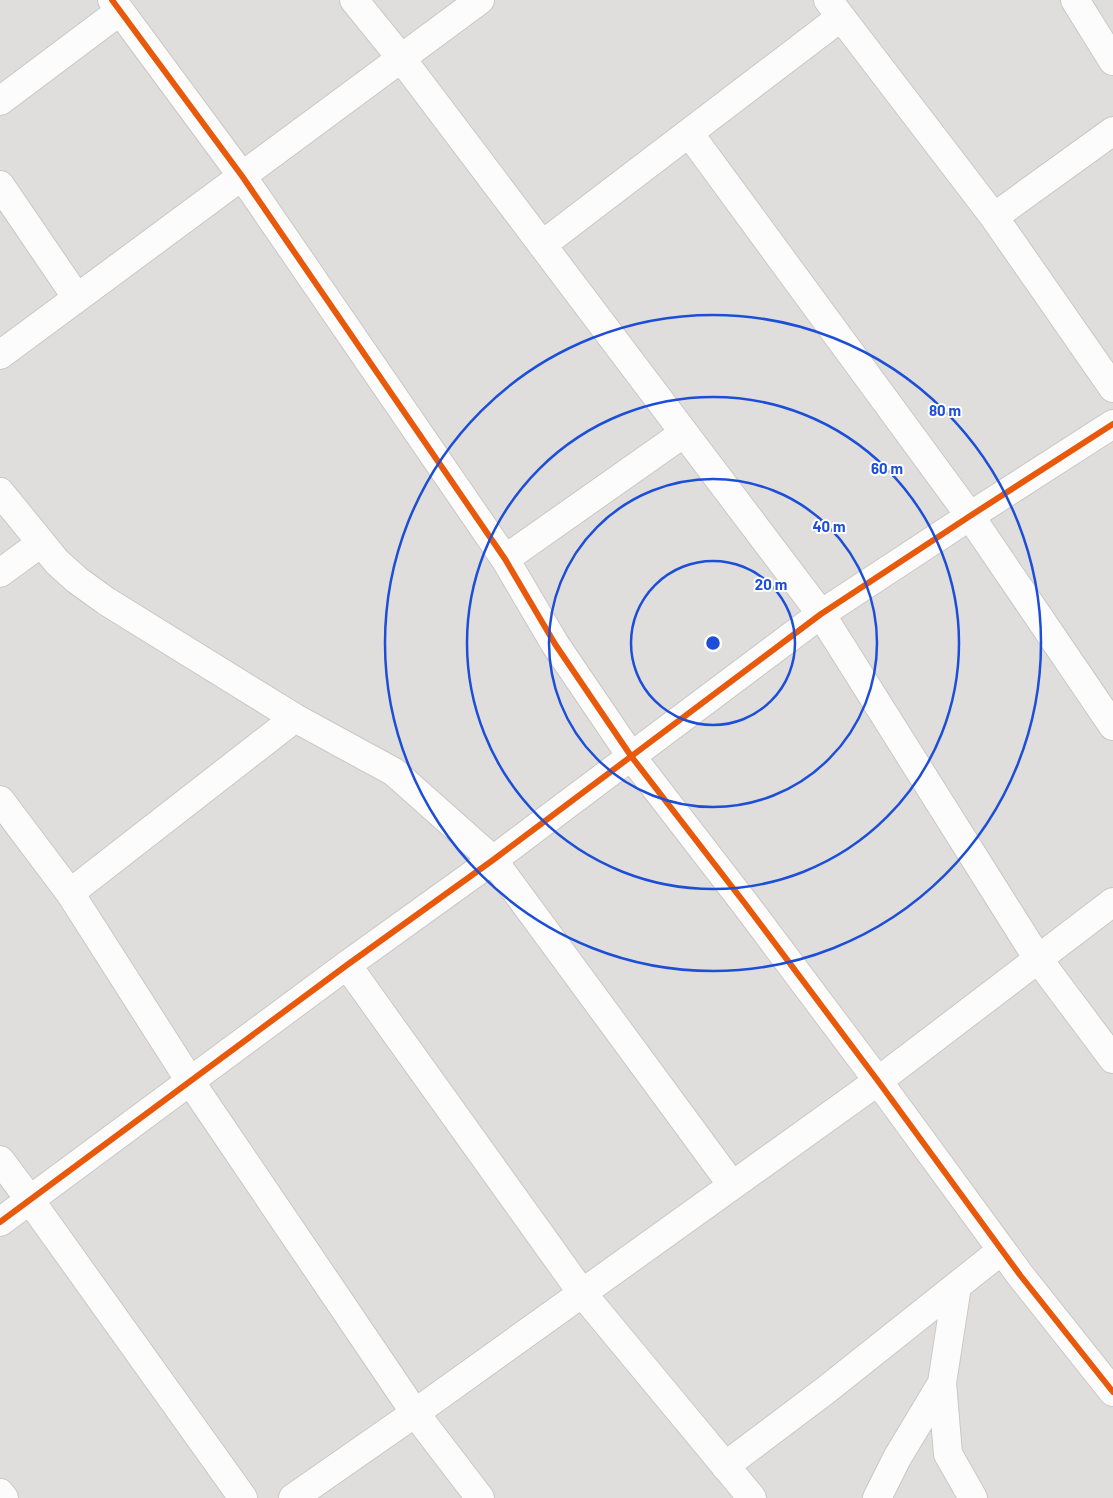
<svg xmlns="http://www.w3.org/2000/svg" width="1113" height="1498" font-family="Barlow,sans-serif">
<rect width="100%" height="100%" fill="#f0eeeb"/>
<path fill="#dfdedc" d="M0,0H1113V1498H0Z"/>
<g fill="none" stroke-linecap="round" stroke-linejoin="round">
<defs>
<path id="street" d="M112,0L242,176L505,559L555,644L631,756L746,905L878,1081L1020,1275L1113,1392
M354,0L401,58L821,614L1038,959L1113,1059
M828,0L994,217L1113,388
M1075,0L1113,61
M0,101L120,11
M689,133L970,516L1113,726
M0,185L77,298
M994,217L1113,131
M542,245L841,17
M0,355L480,0
M0,492L57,562L77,580L106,601L295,718L394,772L493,860L732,1185
M505,559L684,433
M0,573L41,543
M0,800L70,893L190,1081L415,1413L480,1498
M70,893L295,718
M347,965L582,1293L752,1498
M0,1160L30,1200L243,1498
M0,1222L347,965L493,860L821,614L970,516L1113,424
M942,1383L948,1454L973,1498
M725,1466L826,1390L1002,1250
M0,1493L4,1498
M293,1498L415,1413L878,1081L1113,902
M877,1498L897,1458L942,1383L957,1286"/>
</defs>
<use href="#street" stroke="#c9c8c7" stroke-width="30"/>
<use href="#street" stroke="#fdfcfc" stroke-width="28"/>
<defs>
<path id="cycleway" d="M112,0L242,176L505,559L555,644L631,756L746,905L878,1081L1020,1275L1113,1392
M0,1222L347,965L493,860L821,614L970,516L1113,424"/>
</defs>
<use href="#cycleway" stroke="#fff" stroke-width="9"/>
<use href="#cycleway" stroke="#e8590c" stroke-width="6"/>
</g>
<g fill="none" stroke="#1d4ed8" stroke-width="2.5">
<circle cx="713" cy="643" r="82"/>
<circle cx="713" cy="643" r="164"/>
<circle cx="713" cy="643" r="246"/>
<circle cx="713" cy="643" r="328"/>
</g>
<circle cx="713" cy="643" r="8" fill="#1d4ed8" stroke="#fff" stroke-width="2.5"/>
<g font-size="15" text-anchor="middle" font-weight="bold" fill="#1d4ed8" stroke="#fff" stroke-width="4" stroke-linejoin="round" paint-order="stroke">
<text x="945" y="416">80 m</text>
<text x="887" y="474">60 m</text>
<text x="829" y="532">40 m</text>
<text x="771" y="590">20 m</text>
</g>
</svg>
